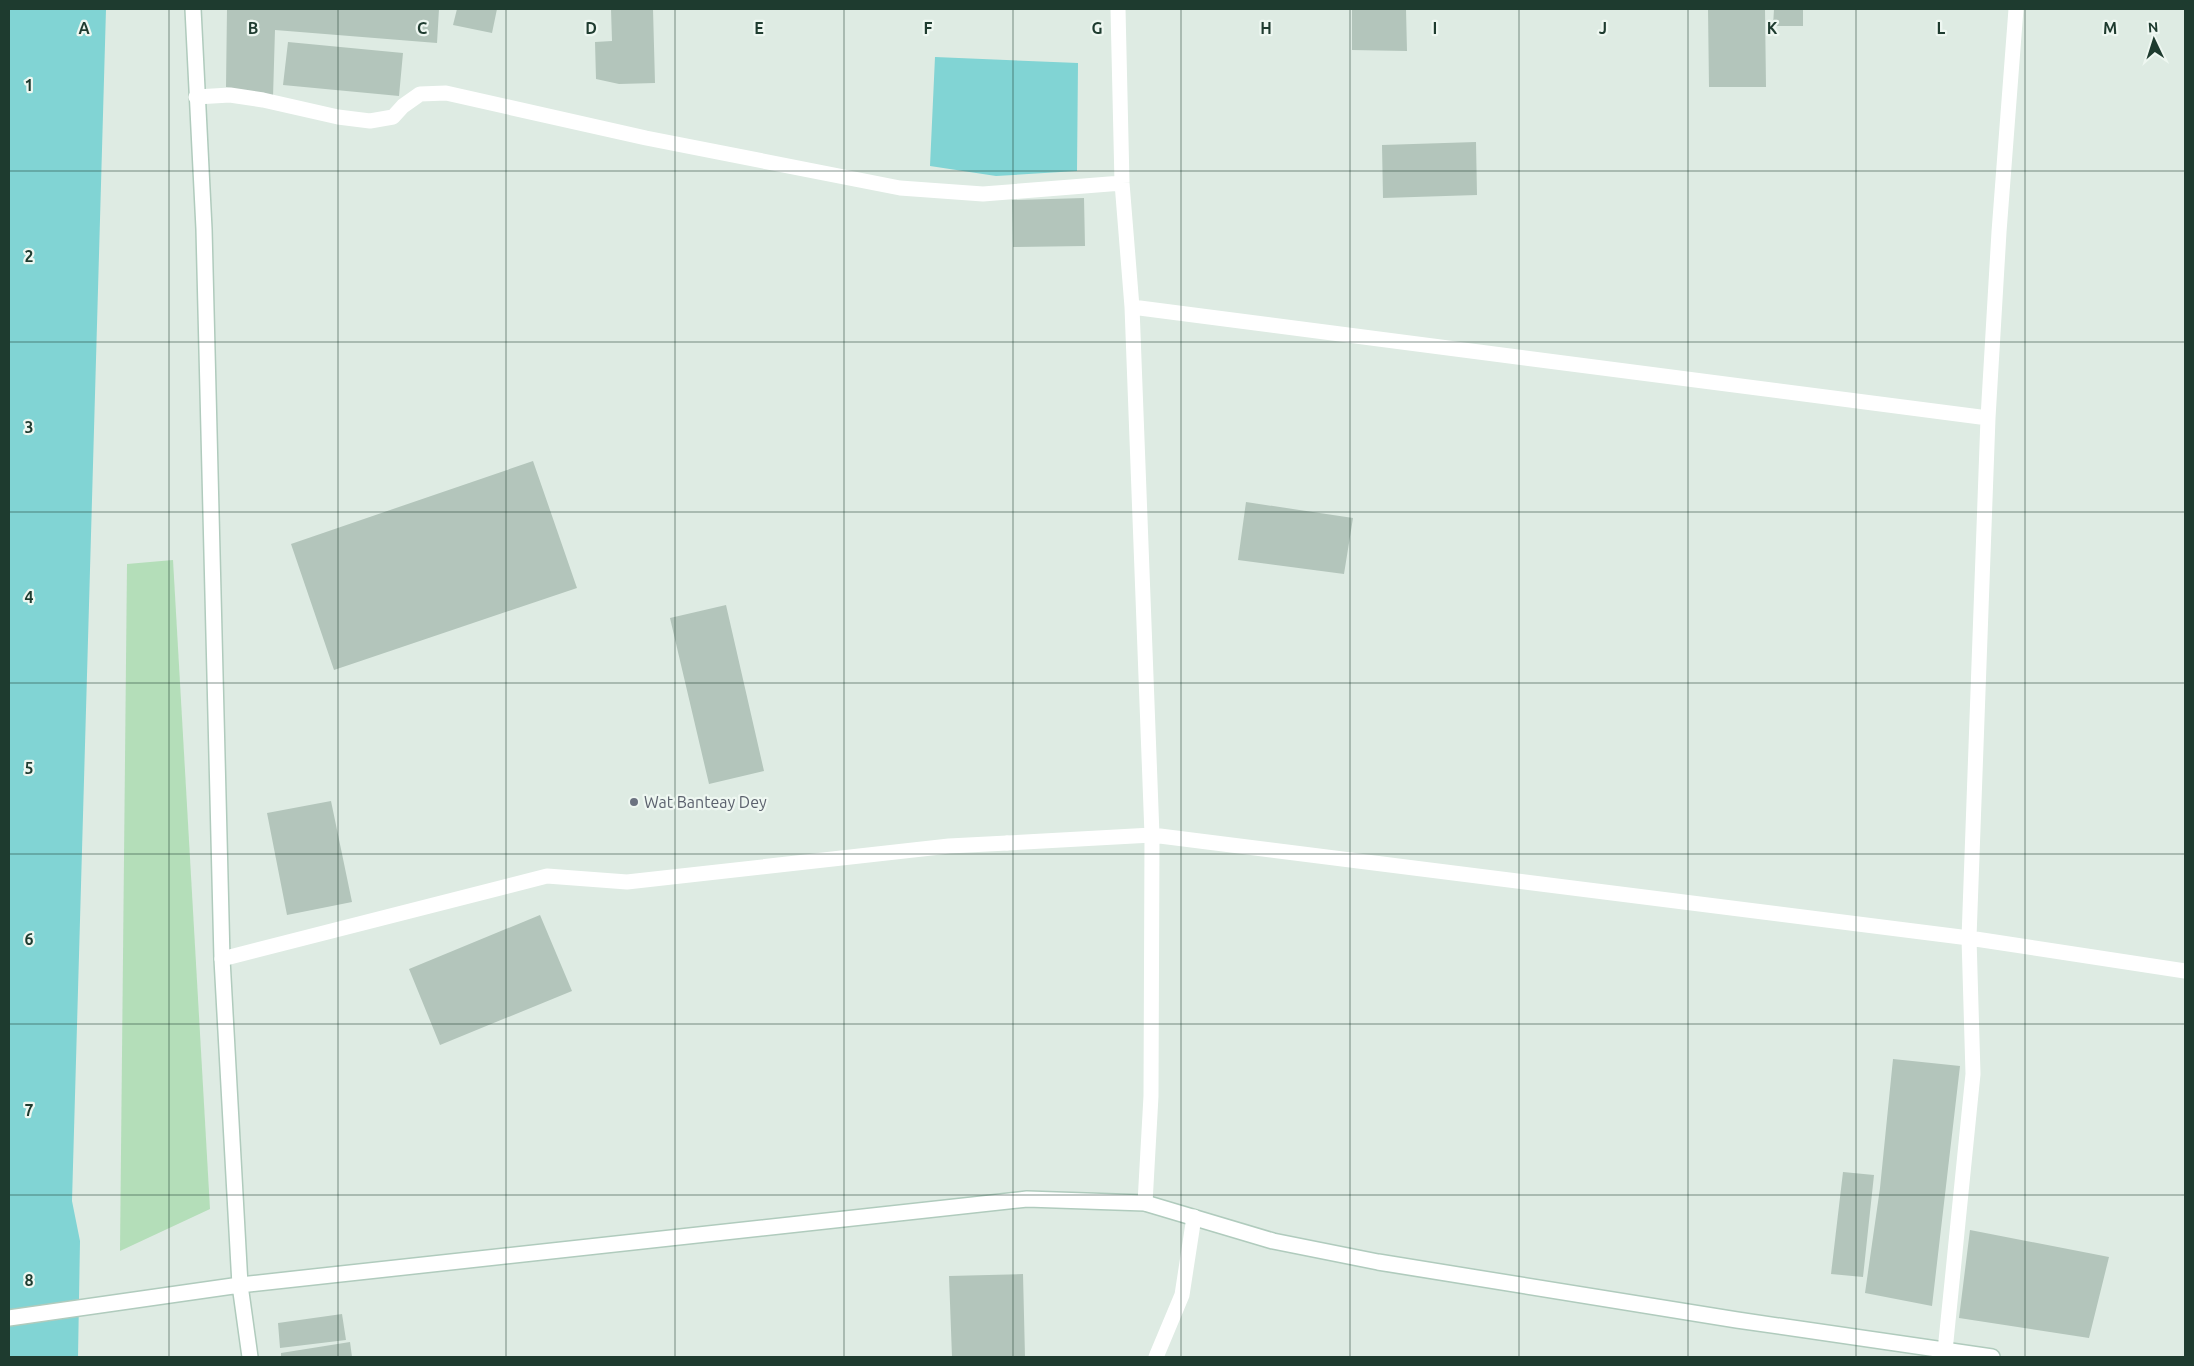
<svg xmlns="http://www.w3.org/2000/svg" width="2194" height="1366" font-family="Ubuntu,sans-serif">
<rect width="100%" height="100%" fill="#deebe3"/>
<path fill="#b4deb9" d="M173,560L210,1209L120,1251L127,564Z"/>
<path fill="#81d4d4" d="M9,9H106L72,1201L80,1241L78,1357H9Z
M935,57L1078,63L1077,171L996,176L930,166Z"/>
<path fill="#b3c5bb" d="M227,9H439L437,43L275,30L273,97L226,87Z
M457,9H497L492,33L453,25Z
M611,9H653L655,83L619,84L596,79L595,42L612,41Z
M1352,9H1406L1407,51L1352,50Z
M1708,9H1765L1766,87H1709Z
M1774,9H1803V26H1773Z
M288,42L403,53L399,96L283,85Z
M1476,142L1477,195L1383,198L1382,145Z
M1084,198L1085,246L1013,247L1012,200Z
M533,461L577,588L334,670L291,544Z
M1246,502L1353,518L1344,574L1238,560Z
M726,605L764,771L709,784L670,618Z
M331,801L352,902L287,915L267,813Z
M540,915L572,991L440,1045L409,969Z
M1893,1059L1960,1066L1932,1306L1865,1293L1880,1188Z
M1843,1172L1874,1175L1863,1277L1831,1274Z
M1970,1230L2109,1257L2089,1338L1959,1318Z
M1023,1274L1025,1357H952L949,1276Z
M342,1314L346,1340L280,1348L278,1323Z
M350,1342L352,1357H281V1353Z"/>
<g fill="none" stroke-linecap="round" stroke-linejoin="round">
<defs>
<path id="secondary" d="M193,9L204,229L222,959L240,1285L250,1357
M9,1318L240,1285L1027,1199L1145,1203L1273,1241L1378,1262L1737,1320L1992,1357"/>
</defs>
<use href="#secondary" stroke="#b0cbbd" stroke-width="18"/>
<path stroke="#fff" stroke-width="15" d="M222,959L547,876L627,882L949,846L1007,843"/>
<path stroke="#fff" stroke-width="15" d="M1118,9L1122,183L1132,307L1152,835L1151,1096L1145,1203
M196,97L230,95L263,100L338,117L370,121L393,117L403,106L420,94L446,93L646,138L900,188L983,194L1122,183
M1132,307L1988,418
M1007,843L1152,835L1969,938L2185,971
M1945,1351L1973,1074L1969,938L1988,418L1999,232L2016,9
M1156,1357L1182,1295L1194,1217"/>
<use href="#secondary" stroke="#fff" stroke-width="15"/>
</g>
<path fill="none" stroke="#1e3b2f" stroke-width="1" stroke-opacity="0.55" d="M169,9V1357M338,9V1357M506,9V1357M675,9V1357M844,9V1357M1013,9V1357M1181,9V1357M1350,9V1357M1519,9V1357M1688,9V1357M1856,9V1357M2025,9V1357M9,171H2185M9,342H2185M9,512H2185M9,683H2185M9,854H2185M9,1024H2185M9,1195H2185"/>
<circle fill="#6b7280" stroke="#eef7f1" stroke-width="2" cx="634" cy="802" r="5"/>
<g text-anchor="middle" stroke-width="4.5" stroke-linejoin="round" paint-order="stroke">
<g font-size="16" fill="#5b616d" stroke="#eef7f1" text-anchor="start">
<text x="644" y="808">Wat Banteay Dey</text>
</g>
</g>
<g font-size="16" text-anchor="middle" font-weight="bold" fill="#1e3b2f" stroke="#eef7f1" stroke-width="4.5" stroke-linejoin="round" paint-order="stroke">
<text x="84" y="34">A</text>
<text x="253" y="34">B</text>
<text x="422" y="34">C</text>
<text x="591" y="34">D</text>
<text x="759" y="34">E</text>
<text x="928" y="34">F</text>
<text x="1097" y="34">G</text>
<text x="1266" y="34">H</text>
<text x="1435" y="34">I</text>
<text x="1603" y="34">J</text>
<text x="1772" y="34">K</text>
<text x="1941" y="34">L</text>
<text x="2110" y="34">M</text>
<text x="29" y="91">1</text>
<text x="29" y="262">2</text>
<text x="29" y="433">3</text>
<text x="29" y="603">4</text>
<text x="29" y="774">5</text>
<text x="29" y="945">6</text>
<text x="29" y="1116">7</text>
<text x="29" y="1286">8</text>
</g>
<rect width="2194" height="1366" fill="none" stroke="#1e3b2f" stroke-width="20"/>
<g transform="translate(2154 40) rotate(356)" stroke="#eef7f1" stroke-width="4" paint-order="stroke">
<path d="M0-4L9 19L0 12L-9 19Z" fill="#1e3b2f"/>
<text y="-8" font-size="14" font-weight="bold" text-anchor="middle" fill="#1e3b2f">N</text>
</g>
</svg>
